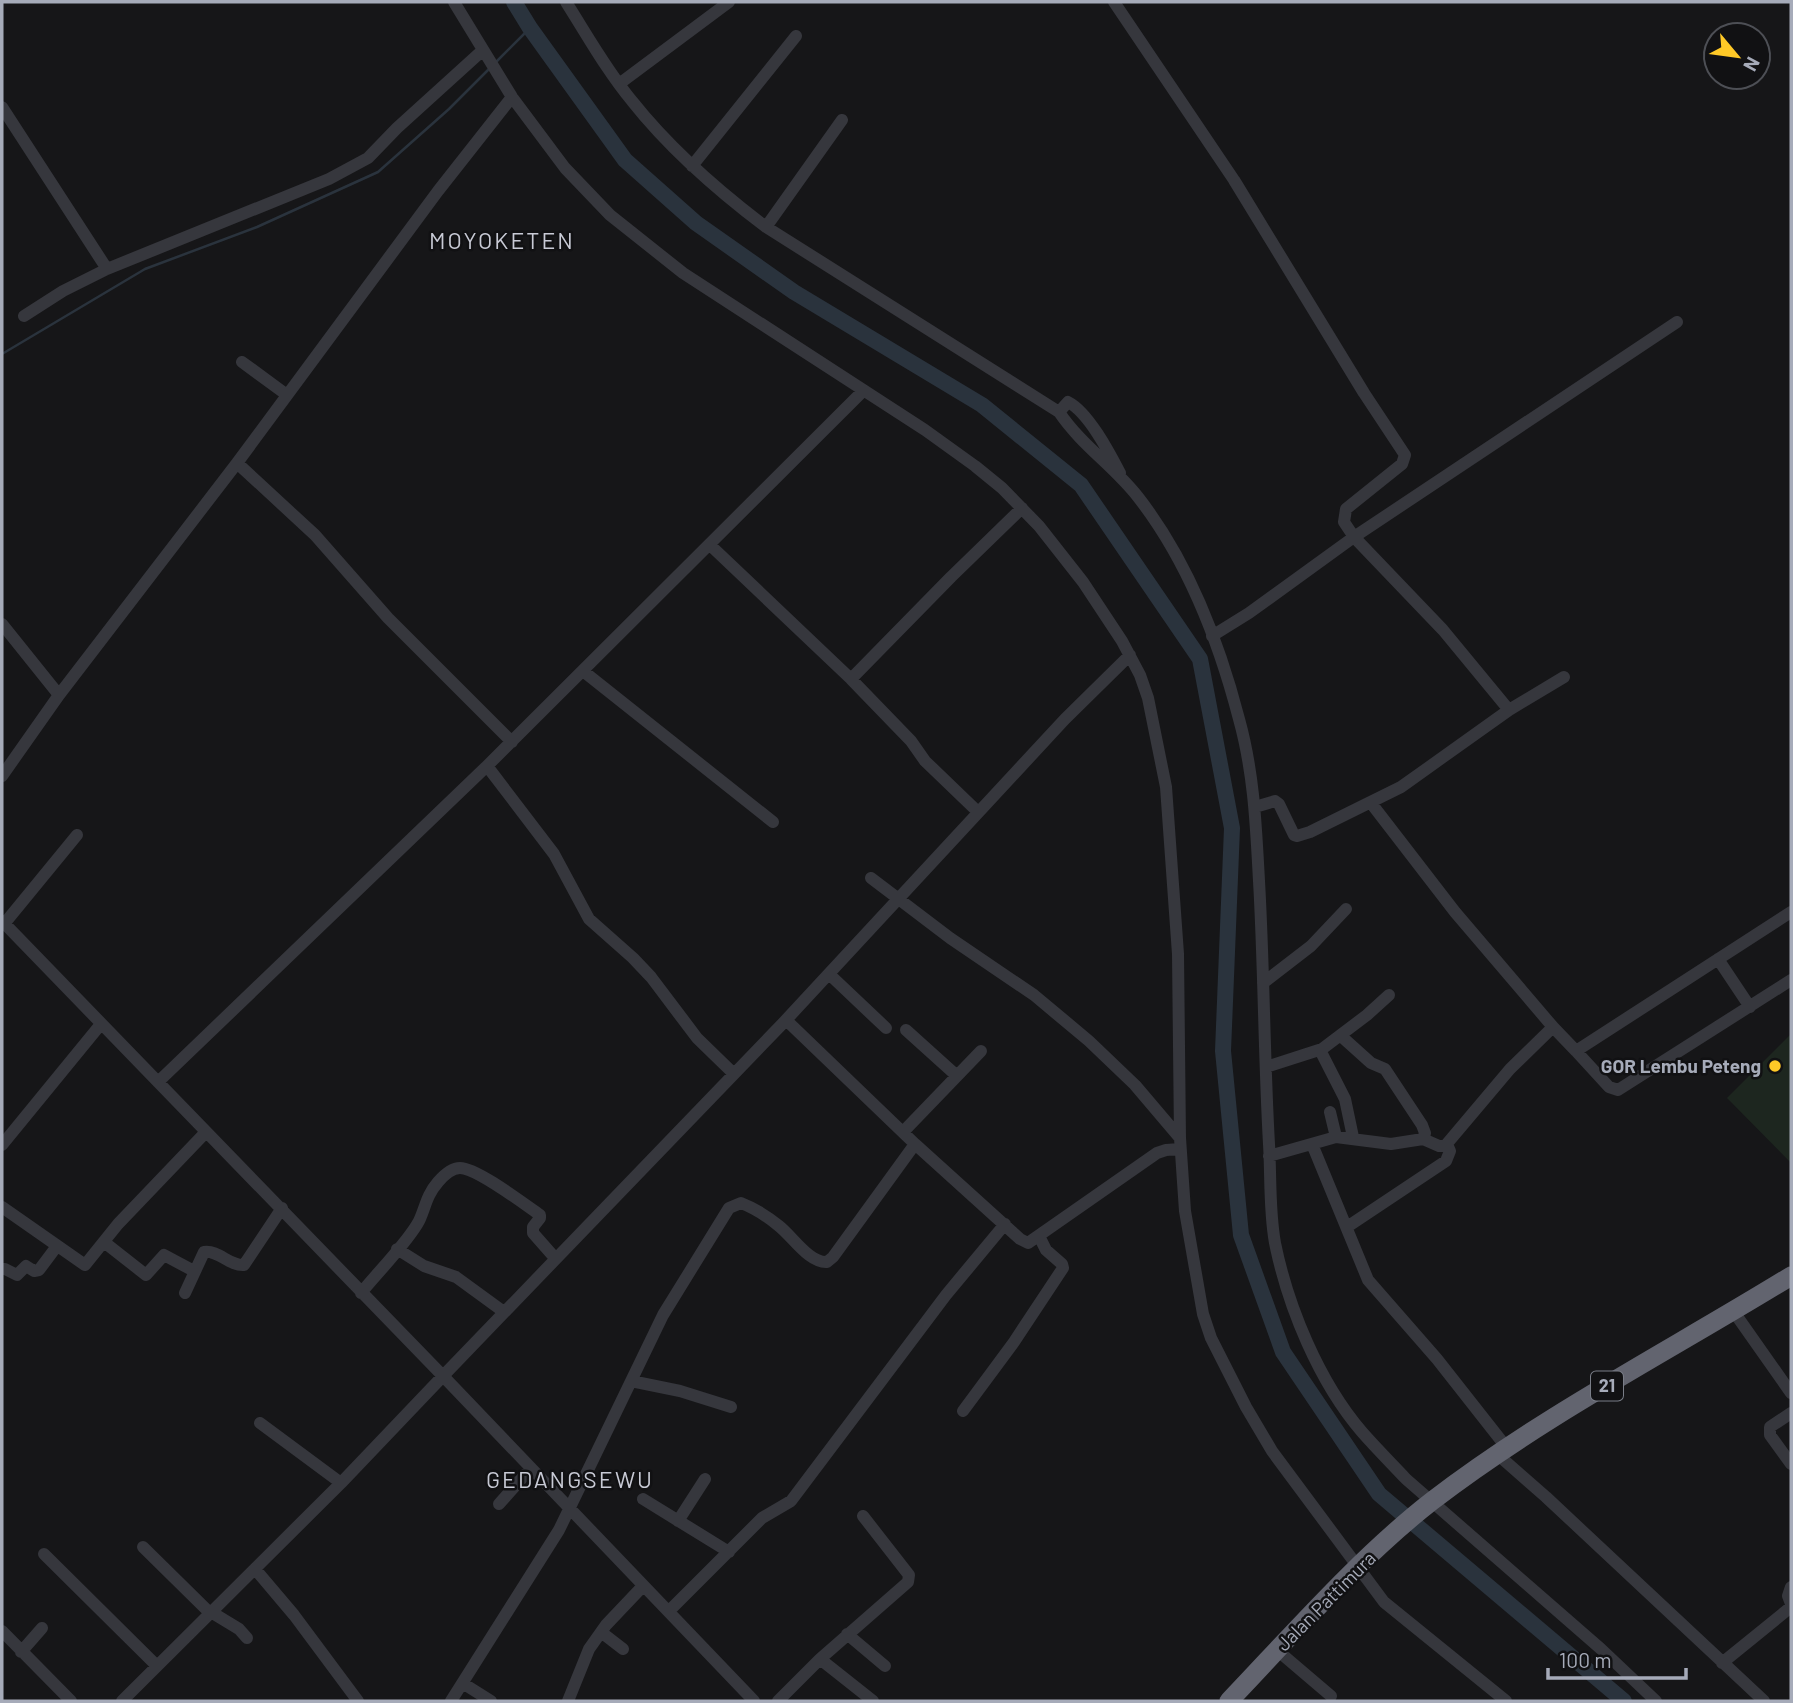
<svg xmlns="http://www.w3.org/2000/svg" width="1793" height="1703" font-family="Barlow,sans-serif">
<rect width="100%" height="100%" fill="#161618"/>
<path fill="#1d261f" d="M1791,1034V1163L1727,1098Z"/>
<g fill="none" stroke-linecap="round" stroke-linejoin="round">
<path stroke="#2a333d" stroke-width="2.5" d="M495,63L530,28
M2,354L145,269L257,227L378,172L449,109L490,68"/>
<path stroke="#2a333d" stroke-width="16" d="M514,2L530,28L625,160L696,223L794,292L982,405L1081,485L1200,659L1232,828L1223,1051L1241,1235L1283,1352L1379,1494L1624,1701"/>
<path stroke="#36373d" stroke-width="12" d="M454,2L512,97L565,168L610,215L683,273L925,430L975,466L1002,488L1039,526L1083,582L1122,641L1140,675L1148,698L1166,787L1178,954L1180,1138L1185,1211L1203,1314L1211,1338L1246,1407L1272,1451L1384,1602L1506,1701
M566,2C587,35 607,71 632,101C670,149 717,190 766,227L1059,412C1082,446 1114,466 1138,497C1188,561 1219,642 1239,719C1254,773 1256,826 1259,881C1264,968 1264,1056 1269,1144C1271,1176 1269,1210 1275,1243C1288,1307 1319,1382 1362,1432C1376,1448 1391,1463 1406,1479L1601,1649L1656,1701
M1114,2L1234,180L1364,393L1405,455L1402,464L1346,509L1344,522L1354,537L1443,630L1509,710
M619,84L729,2
M2,107L107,269
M692,166L796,36
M766,227L842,120
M24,316L63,291L107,269L329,179L368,158L397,128L483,50
M242,362L287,395
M1059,412L1068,402C1088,412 1109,452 1120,473
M237,463L315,535L388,618L512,742
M710,545L851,679L911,741L925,761L978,812
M2,624L59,695
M1212,636L1249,613L1354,537L1677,322
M583,671L773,822
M851,679L951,577L1022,508
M487,766L554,854L589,919L633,958L651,977L697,1038L734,1074
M2,776L59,695L237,463L438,191L512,97
M1371,803L1455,912L1553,1027
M1255,807L1275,801L1279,804L1294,835L1297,836L1310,832L1401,787L1509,710L1564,677
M871,878L950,938L1034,995L1089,1041L1135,1085L1180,1138
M2,921L443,1376L786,1020L1065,719L1130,655
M4,924L77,835
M1718,959L1750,1007
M829,974L886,1028
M1263,983L1311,946L1346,909
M906,1030L957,1076
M1341,1036L1371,1063L1385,1069L1422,1125L1425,1133L1423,1139
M1320,1050L1345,1099L1353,1137
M1576,1051L1609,1087L1618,1090L1791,980
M1266,1067L1322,1049L1367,1015L1389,995
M158,1082L487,766L863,391
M1330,1112L1336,1137
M903,1132L981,1051
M915,1144L1020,1239L1028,1243L1157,1153L1166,1150L1180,1149
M1312,1144L1368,1280L1437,1359L1507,1448
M2,1145L101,1024
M1269,1156L1336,1137L1391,1144L1423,1139L1439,1146H1445L1510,1069L1553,1027L1576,1051L1791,912
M2,1207L85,1265L118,1224L206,1132
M1347,1227L1446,1161L1450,1151L1447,1144
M104,1242L146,1275L164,1255L194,1271
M397,1249L424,1266L456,1277L504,1312
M2,1269H5L17,1275L26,1266L34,1271L39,1270L57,1246
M185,1293L204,1252C219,1250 229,1266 244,1265L282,1208
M361,1293C377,1273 408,1242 419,1221C426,1206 426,1196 438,1182C444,1175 451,1168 460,1168C477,1168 524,1204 540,1215V1218L533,1227V1233L555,1258
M1734,1312L1791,1393
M631,1381L680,1391L731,1407
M963,1411L1014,1342L1063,1268L1062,1264L1046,1250L1039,1236
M1791,1413L1770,1427V1435L1791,1464
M260,1423L341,1483
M1497,1454L1546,1497L1764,1701
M643,1499L729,1552
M499,1504L531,1468
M678,1521L705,1479
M143,1547L210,1613
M44,1554L157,1666
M255,1569L294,1615L358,1701
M1791,1587L1788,1596L1791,1604
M669,1611L762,1518L791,1501L946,1295L1005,1224
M211,1612L239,1629L247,1638
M2,1631L71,1701
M601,1632L623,1649
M847,1634L885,1666
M1277,1650L1331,1696
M21,1652L42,1628
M820,1659L873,1701
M1722,1663L1791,1607
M464,1684L491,1701
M122,1701L341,1483L443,1376L754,1701
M451,1701L559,1530L663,1315L729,1208L741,1203C754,1208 768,1217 779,1226C793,1237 809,1263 827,1262L833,1257L915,1144L786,1020
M568,1701L589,1649L606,1625L643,1586
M778,1701L820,1659L908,1582L909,1575L863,1516"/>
<path stroke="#62646f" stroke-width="19" d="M1229,1701C1292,1635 1360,1557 1432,1501C1544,1415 1671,1350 1791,1276"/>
</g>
<circle fill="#ffc927" stroke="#111113" stroke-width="2.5" cx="1775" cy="1066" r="7"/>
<g text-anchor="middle" stroke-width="5" stroke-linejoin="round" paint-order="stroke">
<rect fill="#111113" stroke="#797d87" stroke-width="2" x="1591" y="1371.5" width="32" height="29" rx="5"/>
<g font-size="18" font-weight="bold" fill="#a6abb9">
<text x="1607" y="1392">21</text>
</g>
<g font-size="19" font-weight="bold" fill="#a6abb9" stroke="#111113" text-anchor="end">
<text x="1761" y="1073">GOR Lembu Peteng</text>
</g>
<g font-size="19" fill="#a6abb9" stroke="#111113">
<text transform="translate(1326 1601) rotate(-45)" y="7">Jalan Pattimura</text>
</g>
<g font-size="23" letter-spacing="2" fill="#c8cad5" stroke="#111113">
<text x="502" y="249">MOYOKETEN</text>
<text x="570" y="1488">GEDANGSEWU</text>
</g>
</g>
<rect width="1793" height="1703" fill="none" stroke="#a6abb9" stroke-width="7"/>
<g transform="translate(1737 56) rotate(119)"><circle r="33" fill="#111113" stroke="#4d4f55" stroke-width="2"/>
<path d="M0-5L12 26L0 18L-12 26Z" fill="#ffc927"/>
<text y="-10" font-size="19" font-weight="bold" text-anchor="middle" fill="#a6abb9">N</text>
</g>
<path d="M1548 1668v10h138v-10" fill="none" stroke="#a6abb9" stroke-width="3.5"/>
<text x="1559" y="1668" font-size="21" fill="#a6abb9" stroke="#111113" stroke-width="5" paint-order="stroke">100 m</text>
</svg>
